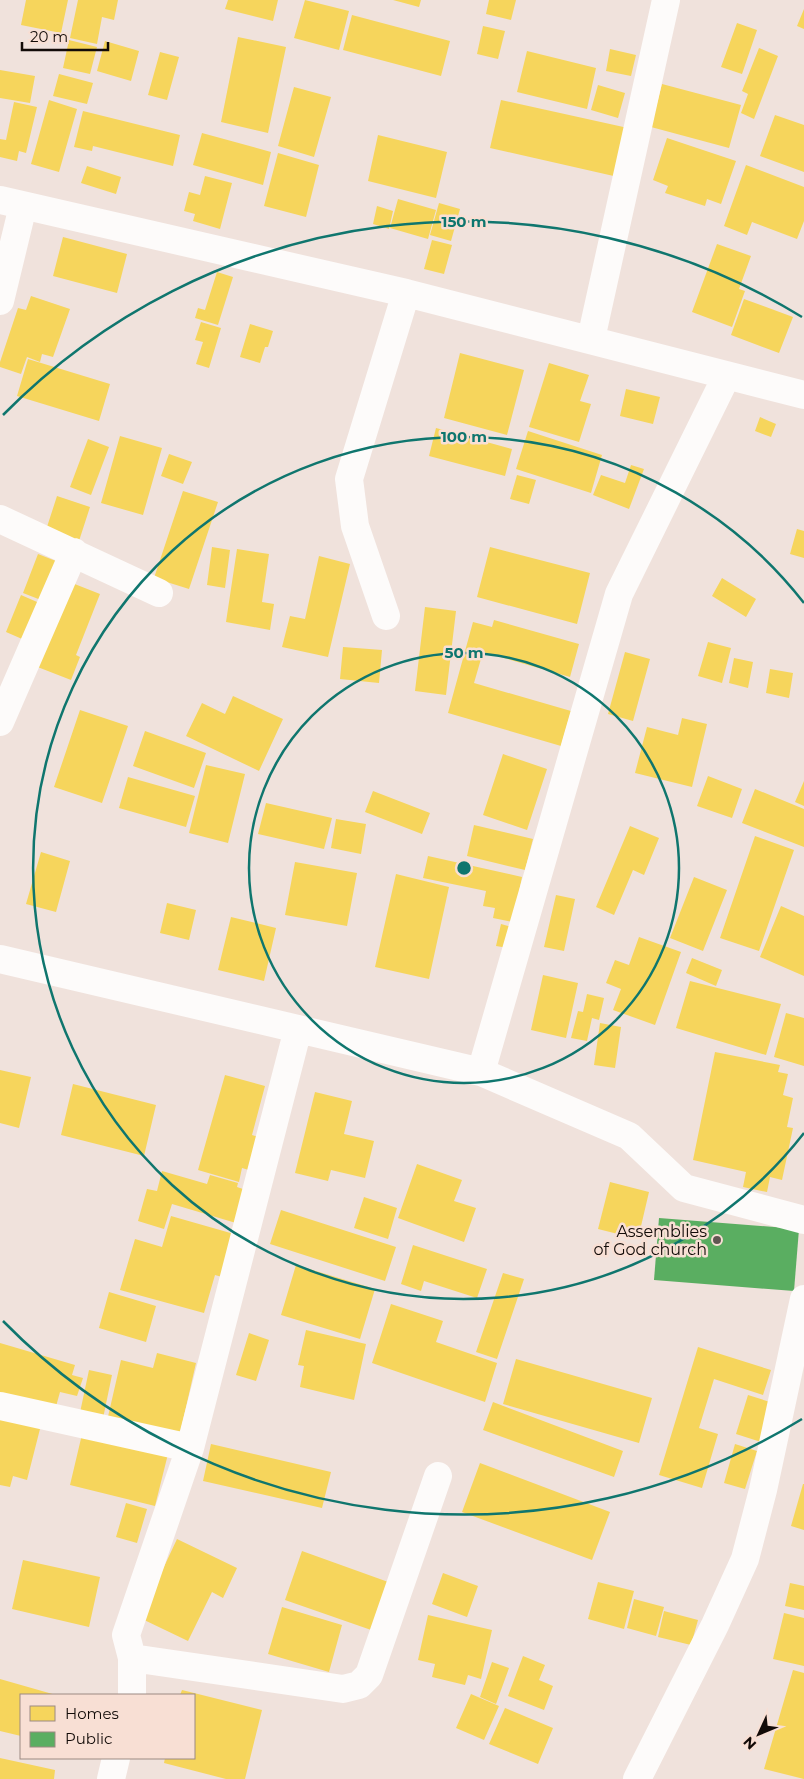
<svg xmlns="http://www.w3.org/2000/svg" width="804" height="1779" font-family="Montserrat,sans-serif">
<rect width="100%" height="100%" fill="#f0e2dc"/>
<path fill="#f6d55c" d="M26,0H68L61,33L21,25Z
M78,0H118L114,20L102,17L97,44L70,38Z
M228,0H278L273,21L225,9Z
M305,0L349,11L339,50L294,38Z
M393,0H421L419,7Z
M489,0H516L511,20L486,14Z
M804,9V29L797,26Z
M352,15L450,41L441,76L343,50Z
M737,23L757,30L742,74L721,67Z
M483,26L505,31L498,59L477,54Z
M238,37L286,47L268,133L221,122Z
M69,40L97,47L90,74L63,68Z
M105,41L139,51L131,81L97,71Z
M759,48L778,56L754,119L741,113L748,94L742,91Z
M610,49L636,55L631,76L606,71Z
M527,51L596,68L587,109L517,92Z
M160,52L179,57L167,100L148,95Z
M0,70L35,76L30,103L0,98Z
M59,74L93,83L87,104L53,96Z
M662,84L741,105L729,148L651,127Z
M598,85L625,93L618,118L591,110Z
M294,87L331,97L314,157L278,146Z
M49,100L77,109L59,172L31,164Z
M501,100L628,128L618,177L490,148Z
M14,102L37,107L26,153L19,151L17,161L0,157V139L6,140Z
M83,111L180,135L173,166L93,146L92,151L74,147Z
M775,115L804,125V172L760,156Z
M202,133L271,152L263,185L193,165Z
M378,135L447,152L436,198L368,181Z
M667,138L736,161L721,204L707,199L705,206L665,193L668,186L653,180Z
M278,153L319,165L306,217L264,206Z
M746,165L804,187V221L797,239L752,222L747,235L724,226Z
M87,166L121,177L116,194L81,183Z
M205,176L232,183L220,229L193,221L195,214L184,211L189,192L200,195Z
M398,199L436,210L428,239L390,228Z
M439,203L460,209L451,241L430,235Z
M377,206L393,211L389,229L373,224Z
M63,237L127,254L117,293L53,276Z
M432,240L452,245L444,274L424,269Z
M717,244L751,256L739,289L745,291L732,327L692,312Z
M217,272L233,277L218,325L195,318L198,308L205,310Z
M31,296L70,309L53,357L42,354L40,362L27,357L21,374L0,367V362L18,308L26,310Z
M744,299L793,317L779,353L731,335Z
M201,322L221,328L209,368L196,364L203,342L195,340Z
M250,324L273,331L268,347H265L260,363L240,357Z
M460,353L524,370L507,435L444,418Z
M28,359L110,384L99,421L17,396Z
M549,363L589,375L580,401L591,404L579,442L529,427Z
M626,389L660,397L653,424L620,416Z
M760,417L776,424L771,437L755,431Z
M436,428L512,449L505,476L429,456Z
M528,431L602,455L591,493L516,469Z
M120,436L162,448L143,515L101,503Z
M88,439L109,447L91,495L70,487Z
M169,454L192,462L183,484L161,476Z
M631,465L644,469L629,509L593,495L601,475L625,483Z
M517,475L536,480L529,504L510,499Z
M183,491L218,502L189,589L154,578Z
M57,496L90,507L79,541L46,530Z
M797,529L804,531V558L790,554Z
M212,547L230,550L225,588L207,585Z
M490,547L590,573L577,624L477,597Z
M237,549L269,554L262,602L274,604L270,630L226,622Z
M38,554L61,563L46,602L23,593Z
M319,556L350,564L328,657L282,647L290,616L305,619Z
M722,578L756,599L746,617L712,596Z
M67,581L100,594L76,655L80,657L71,680L35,666Z
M21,595L44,605L29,642L6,632Z
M425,607L456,611L446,695L415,691Z
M494,620L579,644L570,677L483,652L474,683L571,711L561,746L448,713L473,622L492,627Z
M708,642L731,648L722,683L698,676Z
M343,647L382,650L379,683L340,679Z
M625,652L650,659L633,721L608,714Z
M734,658L753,662L748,688L729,683Z
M770,669L793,673L789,698L766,693Z
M233,696L283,719L259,771L186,736L202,703L225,714Z
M80,710L128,726L102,803L54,787Z
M682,718L707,724L692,787L635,773L647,727L678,735Z
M145,731L206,753L194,788L133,766Z
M503,754L547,769L527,830L483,815Z
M206,765L245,774L228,843L189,833Z
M708,776L742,789L732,818L697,806Z
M128,777L195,796L186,827L119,808Z
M804,781V806L795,802Z
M755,789L804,809V847L742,823Z
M373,791L430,813L422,834L365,812Z
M266,803L332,818L324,849L258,834Z
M336,819L366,824L361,854L331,848Z
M474,825L533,839L525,870L467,856Z
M630,826L659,838L644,875L633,870L614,915L596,907Z
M755,836L794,850L759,951L720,938Z
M41,852L70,861L56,912L26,904Z
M428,856L522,877L513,922L493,918L495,908L483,906L486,891L423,878Z
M295,862L357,873L347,926L285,915Z
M396,874L449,887L429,979L375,967Z
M694,877L727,890L703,951L670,938Z
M556,895L575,899L564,951L544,947Z
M167,903L196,910L189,940L160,933Z
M781,906L804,916V976L760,957Z
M231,917L276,928L264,981L218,970Z
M501,924L512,927L508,948L496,946Z
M639,937L681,952L655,1025L613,1010L621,989L606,983L615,960L629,965Z
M692,958L722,970L716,986L686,973Z
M543,975L578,983L566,1038L531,1030Z
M690,981L781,1004L766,1055L676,1028Z
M587,994L604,998L599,1020L592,1018L587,1041L571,1038L578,1011L583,1012Z
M786,1013L804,1018V1066L774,1057Z
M600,1023L621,1027L615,1068L594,1065Z
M715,1052L780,1065L778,1072L788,1074L783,1095L793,1098L787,1127L793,1128L782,1180L770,1177L767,1192L743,1187L746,1172L693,1160Z
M0,1070L31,1077L19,1128L0,1123Z
M225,1075L265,1086L252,1135L262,1138L252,1171L242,1168L239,1182L198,1170Z
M73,1084L156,1105L144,1156L61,1135Z
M315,1092L352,1101L344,1134L374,1141L365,1178L331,1170L328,1181L295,1173Z
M417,1164L462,1180L454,1201L476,1208L464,1242L398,1218Z
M162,1171L207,1184L210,1175L238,1183L237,1187L246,1190L236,1223L172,1204L164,1229L138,1221L147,1189L157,1191Z
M610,1182L649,1192L638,1239L598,1229Z
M364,1197L397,1208L388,1239L354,1228Z
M281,1210L396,1247L385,1281L270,1244Z
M171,1216L234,1234L222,1277L215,1275L204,1313L120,1290L135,1239L162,1247Z
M413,1245L487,1269L477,1298L424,1281L421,1291L401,1284Z
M296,1265L375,1289L360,1339L281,1315Z
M503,1273L524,1279L497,1359L476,1352Z
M109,1292L156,1306L146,1342L99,1328Z
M391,1304L443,1321L436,1342L497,1363L485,1402L372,1363Z
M306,1330L366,1344L354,1400L300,1387L304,1366L298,1365Z
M249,1333L269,1340L256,1381L236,1375Z
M0,1343L75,1365L72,1375L83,1378L77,1396L60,1392L55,1410L0,1394Z
M698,1347L771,1370L763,1395L714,1379L699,1428L718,1434L702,1488L659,1475Z
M157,1353L196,1363L179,1438L107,1421L121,1360L153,1368Z
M516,1359L652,1398L639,1443L503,1404Z
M89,1370L112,1375L101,1428L78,1422Z
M748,1395L773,1403L761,1442L736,1434Z
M493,1402L623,1451L614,1477L483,1430Z
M0,1415L41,1425L27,1480L13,1476L10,1487L0,1485Z
M83,1430L169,1450L155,1506L70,1485Z
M211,1444L331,1472L322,1508L203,1481Z
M735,1444L757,1451L745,1489L724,1483Z
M480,1463L610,1512L592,1560L462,1512Z
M803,1484H804V1530L791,1526Z
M126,1503L147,1509L137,1543L116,1537Z
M177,1539L237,1568L223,1598L212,1592L188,1641L140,1618Z
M302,1551L391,1583L374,1631L285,1600Z
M23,1560L100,1577L89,1627L12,1609Z
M443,1573L478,1586L467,1617L432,1604Z
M598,1582L634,1591L624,1629L588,1619Z
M790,1583L804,1586V1610L785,1606Z
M634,1599L664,1607L656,1636L627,1628Z
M282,1607L342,1625L329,1672L268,1654Z
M664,1611L698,1620L691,1645L658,1637Z
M784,1613L804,1618V1666L773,1659Z
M428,1615L492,1630L481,1679L468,1675L465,1685L432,1677L435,1664L418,1660Z
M523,1656L545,1665L539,1680L553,1686L544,1710L508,1696Z
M492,1662L509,1668L496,1704L480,1697Z
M793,1670L804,1673V1779L764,1769Z
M0,1679L56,1695H21V1736L0,1731Z
M182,1690L262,1710L245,1779H226L164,1763L165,1758H194V1695H180Z
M471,1694L499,1706L484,1740L456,1728Z
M505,1708L553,1728L538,1764L489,1744Z
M0,1758L55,1770L54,1779H0Z"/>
<path fill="#5aae61" d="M659,1218L799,1229L794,1291L654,1280Z"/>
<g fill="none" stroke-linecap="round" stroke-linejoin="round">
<path stroke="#fdfbfa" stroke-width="28" d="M0,200L406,293L804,395
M0,301L23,206
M591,339L666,0
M0,519L159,593
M386,616L355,526L349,479L406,293
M0,722L74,552
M0,959L481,1072L619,594L726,377
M481,1072L629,1136L684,1188L804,1220
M0,1406L190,1448
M132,1658L343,1689L359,1685L369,1675L438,1476
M132,1695V1658L126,1635L190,1448L298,1029
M111,1779L116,1758
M637,1779L715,1625L745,1559L763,1490L804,1299"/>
</g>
<g fill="none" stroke="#0f766e" stroke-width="2.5">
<circle cx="464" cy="868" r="215"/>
<path d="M804 1133A431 431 0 1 1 804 603"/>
<path d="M802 1419A646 646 0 0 1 3 1321M3 415A646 646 0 0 1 802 317"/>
</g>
<circle fill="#605652" stroke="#f8dfd4" stroke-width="2" cx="717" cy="1240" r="5"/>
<g text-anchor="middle" stroke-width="5" stroke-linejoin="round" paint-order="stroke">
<g font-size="16" fill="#120b08" stroke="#f8dfd4" text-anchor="end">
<text x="707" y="1237">Assemblies<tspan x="707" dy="18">of God church</tspan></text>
</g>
</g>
<circle cx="464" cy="868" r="8" fill="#0f766e" stroke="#f8dfd4" stroke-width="2.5"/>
<g font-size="15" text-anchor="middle" font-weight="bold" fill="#0f766e" stroke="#f8dfd4" stroke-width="5" stroke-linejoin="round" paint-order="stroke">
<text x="464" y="227">150 m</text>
<text x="464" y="442">100 m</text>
<text x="464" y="658">50 m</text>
</g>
<rect x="20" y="1694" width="175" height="65" fill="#f8dfd4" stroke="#9c8a82"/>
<rect x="30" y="1706" width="25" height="15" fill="#f6d55c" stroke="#9c8a82"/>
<text x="65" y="1719" font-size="15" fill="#120b08">Homes</text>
<rect x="30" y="1732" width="25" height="15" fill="#5aae61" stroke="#9c8a82"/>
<text x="65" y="1744" font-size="15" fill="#120b08">Public</text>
<g transform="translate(759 1734) rotate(226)" stroke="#f8dfd4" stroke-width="4" paint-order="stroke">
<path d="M0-4L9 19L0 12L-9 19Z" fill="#120b08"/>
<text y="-8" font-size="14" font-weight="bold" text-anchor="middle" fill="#120b08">N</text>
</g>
<path d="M22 42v8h86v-8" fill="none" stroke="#120b08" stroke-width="2.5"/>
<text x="30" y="42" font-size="15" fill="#120b08" stroke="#f8dfd4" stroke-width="4" paint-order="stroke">20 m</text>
</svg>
